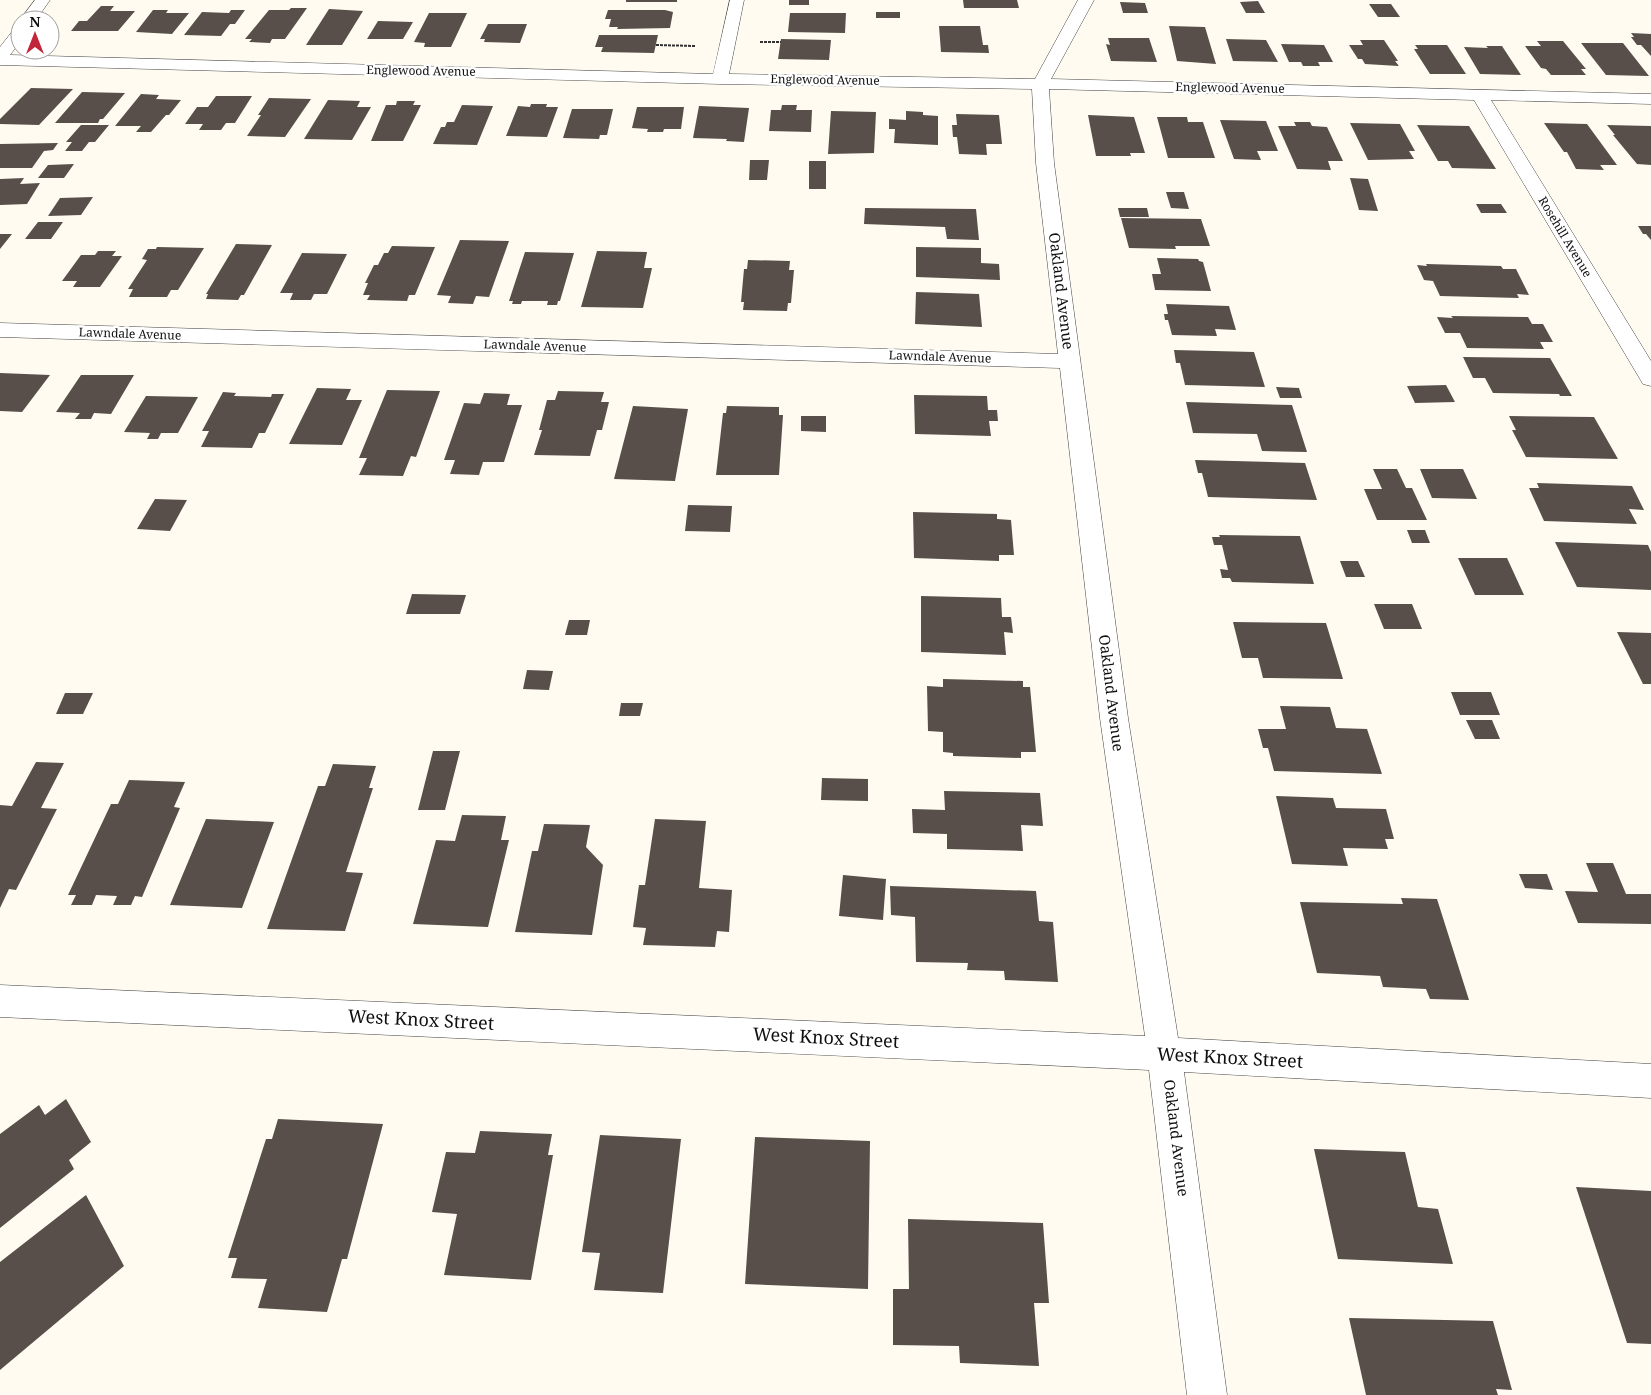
<svg xmlns="http://www.w3.org/2000/svg" width="1651" height="1395" font-family="'Noto Serif',serif">
<rect width="100%" height="100%" fill="#fffbf1"/>
<path fill="#584f4b" d="M626,0H677V2H626Z
M789,0H809V5H789Z
M963,0H1017L1019,8H964Z
M1258,1L1265,13H1246L1240,2Z
M1120,2L1145,3L1148,13H1123Z
M1369,4H1391L1400,17H1378Z
M101,6H114L110,11H135L118,31H71L79,21H87Z
M291,8H307L285,39H272L270,43L249,42L252,39H245L269,10H289Z
M329,9L363,11L342,45H306Z
M153,10H168L166,13H189L172,34L136,32Z
M231,10H245L235,24H230L221,36L184,35L202,12L229,13Z
M608,10H665L673,12L670,28L617,29L618,27H609L611,19H605Z
M876,12H900V18H876Z
M429,13H467L451,47H424L425,43L414,42Z
M790,13H846L845,33L788,32Z
M378,21L413,22L403,39H367Z
M488,24H527L520,43L484,42L485,39H480Z
M939,26H980L983,45H988L989,53L941,52Z
M1169,26L1205,27L1216,64L1177,61Z
M1631,33L1651,34V56L1641,45H1637L1631,37H1634Z
M599,35H658L654,53L601,52L603,47H595Z
M1108,38H1149L1157,62L1111,61L1106,44L1110,45Z
M781,39L831,40L829,60L778,59Z
M1226,39L1266,40L1278,62L1233,61Z
M1360,40H1384L1398,61H1395L1399,66L1365,64L1362,59H1358L1349,45H1363Z
M1537,41H1563L1586,69H1581L1586,75H1551L1546,69L1541,68L1525,46H1541Z
M1581,43H1623L1649,76L1606,75Z
M1281,44L1324,45L1333,62H1318L1320,66H1303L1301,62H1289Z
M1415,45H1447L1466,74H1430L1414,49H1418Z
M1486,46H1502L1521,75L1480,74L1464,47L1488,48Z
M31,88L73,89L39,125L0,124V119Z
M82,92L125,93L103,119H100L98,123H55Z
M141,94L159,95L156,99L181,100L169,115H166L151,132H136L141,126H115Z
M216,96H252L235,123H226L221,130H199L203,124H185L197,107H208Z
M269,98L311,99L285,137L247,136L261,115H258Z
M328,100L360,101L357,107H371L352,140L304,139Z
M397,101H415L413,105H421L403,141H371L386,105H396Z
M531,104H547L546,107H558L547,137L506,136L518,106L530,107Z
M462,105L493,106L477,145L433,144L441,127H445L447,122H454Z
M782,105H797L796,110H812L811,132L769,131L771,110H781Z
M699,106L749,108L744,142L726,141L727,139L693,138Z
M637,107H684L681,129H664L663,132H647L648,129L632,128Z
M572,109H613L607,135H600L599,139L563,138Z
M831,111L876,112L874,153L828,154Z
M906,111L923,112V115L938,116V145L894,143L895,129H889V119L906,120Z
M956,114L999,115L1002,144H986L987,155L959,154L957,137H953L952,125H957Z
M1088,115L1134,117L1145,153H1130L1131,156H1096Z
M1157,117H1187L1188,122H1203L1215,158H1168Z
M1220,120L1266,121L1278,151H1257L1261,160L1234,159Z
M1294,122H1310L1312,126L1327,127L1343,161H1328L1331,170L1297,169L1278,126H1296Z
M1350,123L1400,124L1415,151H1409L1414,159L1368,160Z
M1544,123L1587,124L1617,165H1600L1604,170L1576,169L1567,152H1564Z
M81,125H109L95,142H89L82,151H65L72,142H66Z
M1417,125L1469,126L1496,169L1452,168L1448,161H1438Z
M1607,125L1651,126V165L1637,164L1613,135H1615Z
M58,143L53,150L44,151L32,168H0V144Z
M750,160H769L767,180H749Z
M809,161H826V189H809Z
M74,164L64,178H38L48,165Z
M24,178L20,184L40,183L27,204L0,205V179Z
M1350,178L1368,179L1378,211L1359,210Z
M1166,192H1184L1189,209L1171,208Z
M93,197L81,215L48,216L60,198Z
M1476,204H1501L1507,213H1481Z
M865,208L976,209L979,240L947,239L945,227L864,224Z
M1118,208H1147L1149,217H1120Z
M1121,218L1201,219L1210,246H1175L1176,249L1129,248Z
M38,222H63L51,239H25Z
M1638,226H1651V240L1646,234H1643Z
M0,234H12L0,249Z
M460,240L509,241L489,297L476,296L473,304L448,303L451,296L437,295Z
M236,244L272,245L244,295H241L238,300L206,299L208,294H206Z
M392,246L435,247L415,295H409L407,301L367,300L370,295H363L368,283H365L374,265H378L384,253H388Z
M157,247L204,248L178,290H171L167,297H129L133,289H128L147,260L142,259L148,249H156Z
M916,247L981,248V263L999,264L1000,280L916,277Z
M98,251H116L112,256H122L100,287H73L77,281H62L81,255H95Z
M597,251L647,252L644,268H652L643,308L581,307Z
M525,252L574,253L560,301H558L557,305H547L548,301H522L521,304H512L513,301H509Z
M302,253L347,254L327,294H314L311,300H290L293,293H280Z
M1157,258L1198,259L1199,261L1203,262L1211,291L1155,290L1152,274H1161Z
M748,260L790,261L789,270H794L791,303H788L787,311L743,310L744,302H741L744,269H747Z
M1426,264L1501,266L1503,269H1516L1529,295L1517,294L1519,298L1440,296L1433,281L1424,280L1417,265L1427,266Z
M916,292L979,294L982,327L915,324Z
M1166,304L1229,306L1236,330L1215,329L1217,336L1172,335L1168,320H1165L1164,314H1168Z
M1451,316L1528,317L1532,324H1543L1553,342H1540L1544,349L1467,348L1460,333H1445L1437,317L1453,318Z
M1174,350L1254,352L1265,387L1185,385L1180,363H1176Z
M1463,357L1550,358L1572,396H1560L1559,394L1493,393L1485,378H1473Z
M0,373L50,375L22,412L0,411Z
M81,375H134L111,414L94,413L91,419H75L80,413L56,412Z
M1446,385L1455,402L1415,403L1407,386Z
M1276,387L1299,388L1302,398H1280Z
M317,388L351,389L346,400H362L342,445L289,444Z
M387,390L440,391L416,457L411,456L403,476L359,475L367,458H359Z
M558,391L604,392L601,402H609L602,430H597L590,456L534,455L542,430H539L547,400H555Z
M223,392L236,393L234,396L271,397L272,394H284L265,433H259L252,448L201,447L209,431H202Z
M484,393L510,394L507,405H522L504,462H483L479,475L450,474L455,460H444L464,403L480,404Z
M914,395L987,396L988,410H997L998,421H989L991,436L915,434Z
M146,396L198,397L178,433H161L158,439H147L150,433L124,432Z
M1186,402L1292,405L1307,452L1262,451L1257,434L1193,433Z
M633,406L688,409L675,481L614,479Z
M727,406L779,407V415H783L779,475H716L723,413H726Z
M801,416H826V432L801,431Z
M1509,416L1594,417L1618,459L1526,457L1512,430H1516Z
M1195,460L1305,463L1317,500L1208,497L1202,473H1198Z
M1373,469H1397L1406,488H1412L1427,520H1377L1364,489H1382Z
M1420,469H1463L1477,499L1432,498Z
M1537,483L1632,486L1644,510L1629,509L1637,524L1544,521L1529,488H1539Z
M155,499L187,500L170,531L137,529Z
M688,505L732,506L730,532L685,531Z
M913,512L997,514V519L1011,520L1014,555H999V561L914,558Z
M1407,530H1425L1430,543H1412Z
M1219,535L1300,536L1314,584L1232,582L1230,578H1222L1220,569L1228,570L1222,545H1214L1212,537H1220Z
M1555,542L1648,545L1651,552V590L1577,587Z
M1458,558H1507L1524,595H1475Z
M1340,561H1358L1365,577H1346Z
M412,594L466,595L460,614H406Z
M921,596L1001,598L1002,617H1011L1013,633L1004,632L1006,655L921,652Z
M1374,604H1412L1422,629H1384Z
M569,620H590L587,635H565Z
M1233,622L1326,623L1343,679L1263,678L1258,658H1242Z
M1617,632L1651,633V684H1643Z
M527,670L553,671L549,690L523,689Z
M943,679L1023,681V687H1030L1036,752H1021V758L953,756V753L943,752V732L928,731L927,686L943,687Z
M1451,692H1491L1500,715H1460Z
M65,693H93L83,714H56Z
M621,703H643L640,716H619Z
M1280,706L1330,707L1336,728L1367,729L1382,774L1274,771L1268,748H1263L1258,729H1286Z
M1466,720H1492L1500,739H1475Z
M433,751H460L445,810H418Z
M36,762L64,763L41,808L57,809L16,890L9,889L0,908V805L12,806Z
M333,764L376,766L369,788H373L346,872L363,873L345,931L267,929L318,786H325Z
M822,778L868,779V801L821,800Z
M129,780L185,782L174,807L180,808L142,897L135,896L131,905H113L117,896L96,895L92,905H71L76,895H68L111,804H118Z
M944,791L1040,793L1043,826L1021,825L1023,851L947,849V834L913,833L912,809L945,810Z
M1276,796L1333,798L1336,808L1386,809L1394,839H1385L1388,849L1343,848L1348,866L1292,864Z
M462,815L506,816L501,840H509L488,927L413,924L436,840L455,841Z
M206,819L274,822L242,908L170,905Z
M655,819L706,821L699,888L732,890L729,932L717,931L715,947L643,945L646,928L633,927L639,885H645Z
M544,824L590,825L586,847L603,865L592,935L515,932L532,851H538Z
M1586,863H1613L1626,894H1651V924L1578,923L1565,891L1598,892Z
M1519,874H1547L1553,890L1525,888Z
M843,875L886,879L883,920L839,916Z
M890,886L1036,891L1039,921L1053,922L1058,982L1005,980L1004,971L967,970L968,963L916,962L915,917L891,915Z
M1401,898L1437,899L1469,1000L1430,999L1426,989L1383,987L1380,976L1317,973L1300,902L1403,904Z
M66,1099L91,1142L69,1160L74,1169L0,1228V1134L39,1105L45,1115Z
M278,1119L383,1124L347,1259H342L327,1312L258,1308L267,1279L231,1278L237,1258H228L266,1139H272Z
M480,1131L552,1134L548,1155H553L531,1280L444,1275L457,1214L432,1212L446,1152L475,1153Z
M600,1135L681,1139L663,1293L594,1290L600,1253L582,1252Z
M755,1137L870,1141L868,1289L745,1284Z
M1314,1149L1405,1152L1418,1207L1438,1209L1453,1264L1338,1259Z
M1576,1187L1651,1191V1344L1627,1343Z
M86,1195L124,1266L0,1370V1262Z
M908,1219L1043,1223L1049,1303H1034L1039,1366L960,1363L959,1346L893,1345V1289H909Z
M1349,1318L1493,1321L1512,1390L1496,1389L1498,1395H1366Z"/>
<g fill="none" stroke-linecap="round" stroke-linejoin="round">
<defs>
<path id="minor" d="M35,0H50L36,20H20Z
M730,0H744L729,74L1035,79L1078,0H1094L1051,79L1651,94V104L1491,100L1651,361V386L1643,384L1640,379L1474,100L1049,89L1054,163L1128,718L1178,1038L1651,1064V1098L1184,1072L1227,1395H1187L1149,1070L0,1017V985L1145,1036L1100,718L1060,368L0,337V323L1058,354L1036,163L1032,89L720,84L0,65V47L15,28L20,26V42L10,55L713,74Z"/>
</defs>
<use href="#minor" stroke="#424242" stroke-width="1"/>
<path stroke="#313131" stroke-width="2" stroke-dasharray="3 1" stroke-linecap="butt" d="M760,42H781
M656,45L695,46"/>
<use href="#minor" fill="#fff" fill-rule="evenodd"/>
</g>
<g text-anchor="middle" stroke-width="5" stroke-linejoin="round" paint-order="stroke">
<g font-size="12" fill="#0f0f0f" stroke="#fff">
<text transform="translate(421 71) rotate(1)" y="4">Englewood Avenue</text>
<text transform="translate(825 80) rotate(1)" y="4">Englewood Avenue</text>
<text transform="translate(1230 88) rotate(1)" y="4">Englewood Avenue</text>
<text transform="translate(1565 237) rotate(59)" y="4">Rosehill Avenue</text>
<text transform="translate(130 334) rotate(2)" y="4">Lawndale Avenue</text>
<text transform="translate(535 346) rotate(2)" y="4">Lawndale Avenue</text>
<text transform="translate(940 357) rotate(2)" y="4">Lawndale Avenue</text>
</g>
<g font-size="15" fill="#0f0f0f" stroke="#fff">
<text transform="translate(1061 291) rotate(83)" y="5">Oakland Avenue</text>
<text transform="translate(1111 693) rotate(83)" y="5">Oakland Avenue</text>
<text transform="translate(1176 1138) rotate(83)" y="5">Oakland Avenue</text>
</g>
<g font-size="18" fill="#0f0f0f" stroke="#fff">
<text transform="translate(421 1020) rotate(3)" y="6">West Knox Street</text>
<text transform="translate(826 1038) rotate(3)" y="6">West Knox Street</text>
<text transform="translate(1230 1058) rotate(3)" y="6">West Knox Street</text>
</g>
</g>
<g transform="translate(35 35)"><circle r="24" fill="#ffffff" stroke="#9f9f9f"/>
<path d="M0-4L9 19L0 12L-9 19Z" fill="#c1263a"/>
<text y="-8" font-size="14" font-weight="bold" text-anchor="middle" fill="#0f0f0f">N</text>
</g>
</svg>
